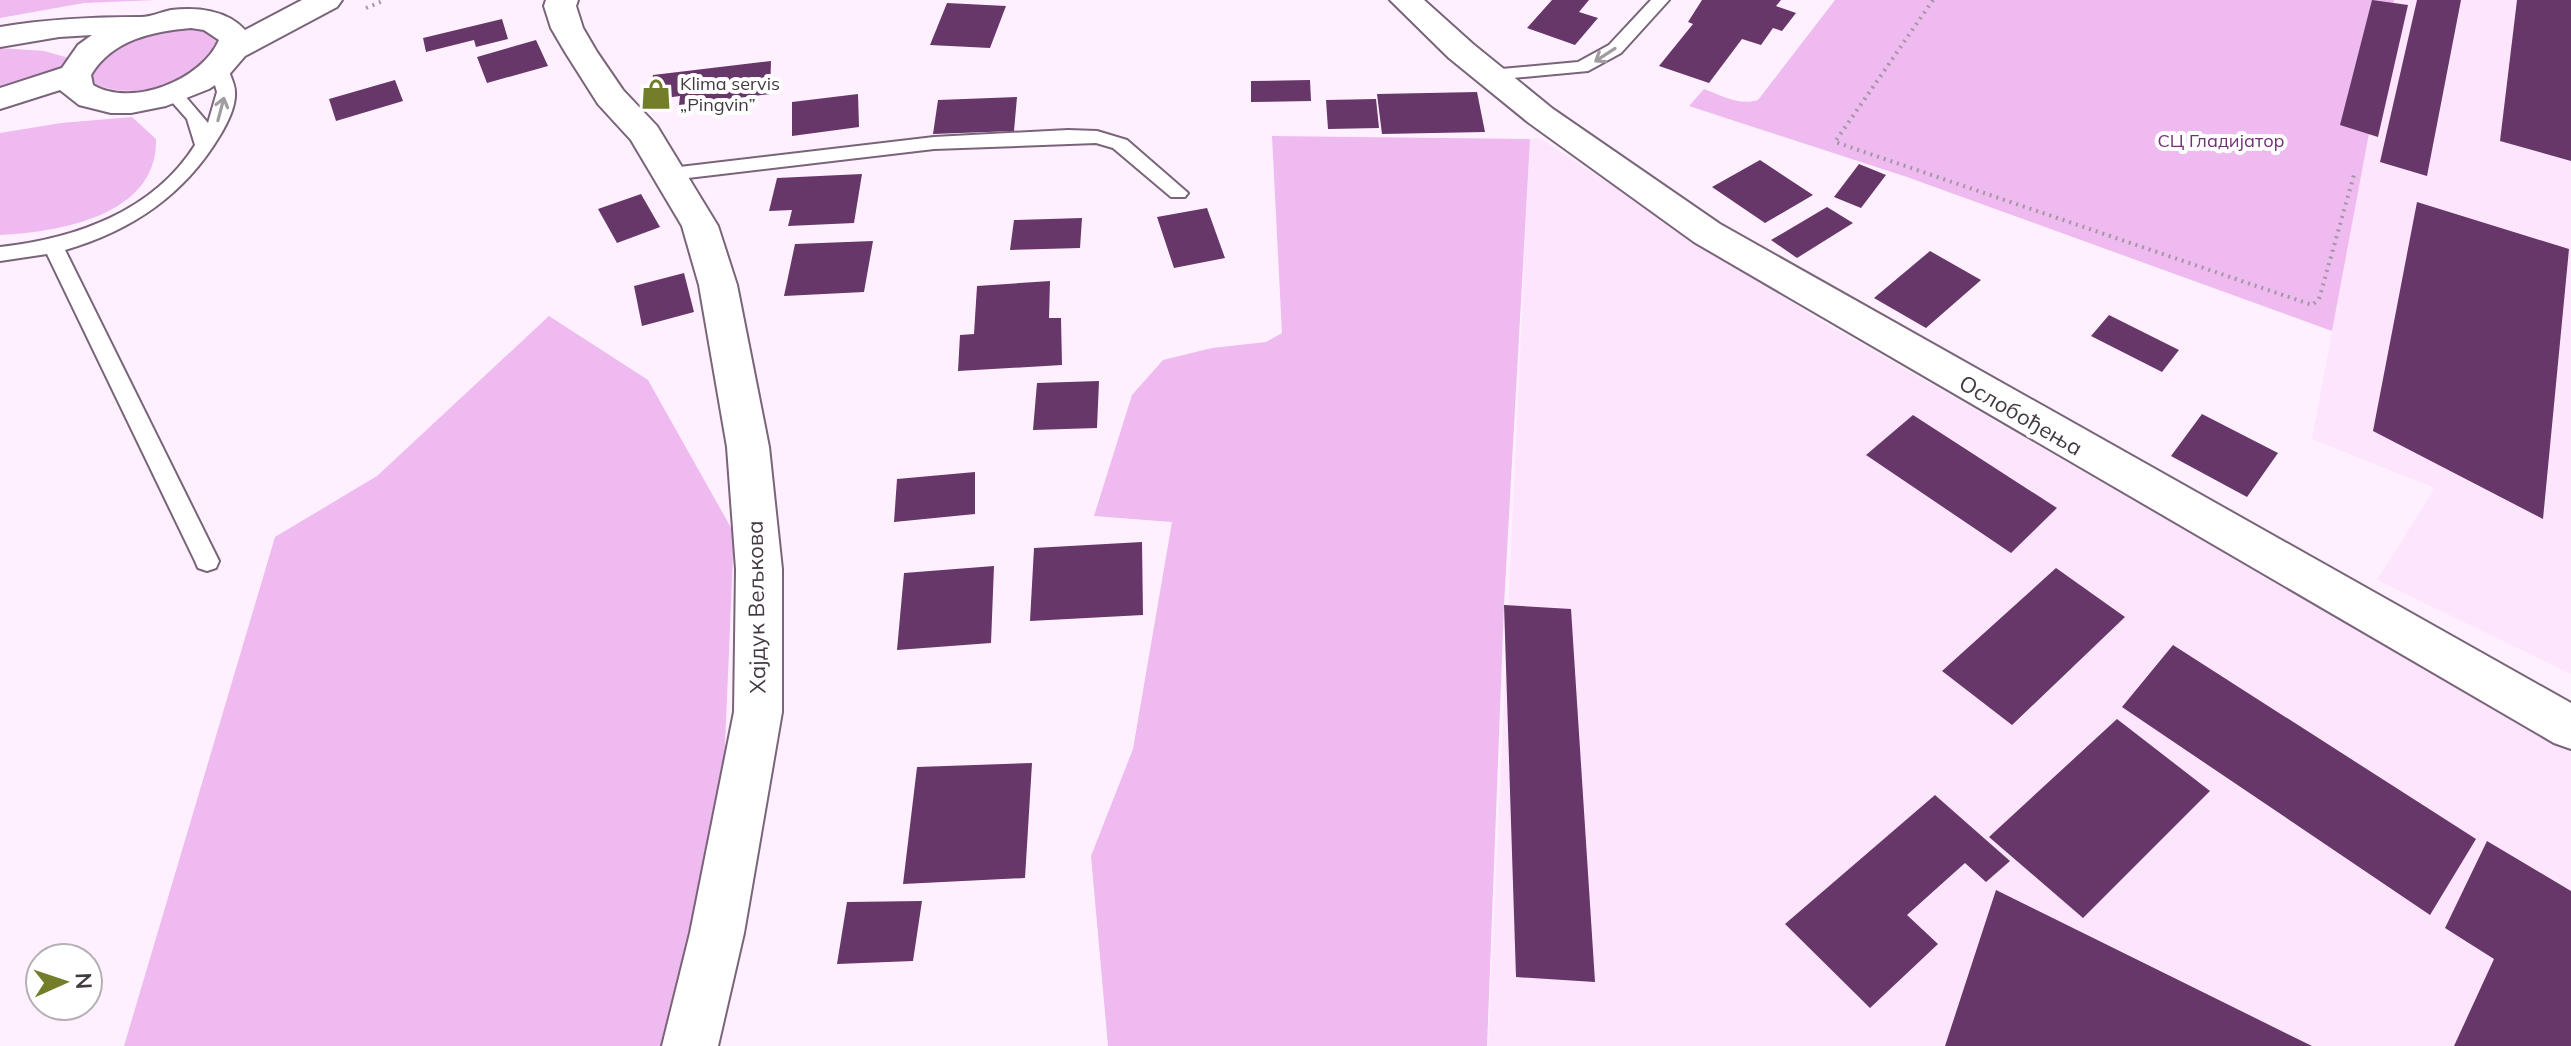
<svg xmlns="http://www.w3.org/2000/svg" width="2571" height="1046" font-family="Mulish,sans-serif">
<rect width="100%" height="100%" fill="#fff0ff"/>
<path fill="#fde5fd" d="M2394,0H2571V674L2377,580L2435,488L2312,439Z
M1539,138L1816,318L2571,752V1046H1488L1530,139Z"/>
<path fill="#eebaef" d="M0,0H156L84,3L0,18Z
M1835,0H2394L2332,331L1907,177L1689,106L1704,89C1721,95 1739,106 1758,100Z
M196,25L219,39C218,83 128,103 94,83L90,72C109,33 158,32 196,25Z
M0,48L44,51L69,58L64,73L0,94Z
M132,117L156,139C158,216 59,232 0,235V133L61,123Z
M1272,136L1530,139L1504,605L1487,1046H1108L1091,856L1133,749L1172,522L1094,516L1132,395L1163,360L1212,348L1266,342L1282,333Z
M549,316L648,380L734,533L717,933L681,1046H124L275,537L377,476Z"/>
<path fill="#663768" d="M1552,0H1589L1579,12L1598,18L1575,45L1527,28Z
M1702,0H1781L1776,6L1796,13L1782,31L1773,28L1761,45L1742,39L1709,83L1659,66L1693,24L1688,22Z
M2372,0L2408,5L2378,137L2340,125Z
M2417,0H2461L2427,176L2380,162Z
M2517,0H2571V161L2500,141Z
M947,3L1006,6L990,48L930,45Z
M502,19L508,39L476,47L474,40L426,52L423,38Z
M536,40L548,66L487,83L477,57Z
M771,61L770,94L679,105L680,96L650,100L653,75Z
M395,80L403,101L336,121L329,99Z
M1310,80L1311,101L1251,102V81Z
M1477,92L1485,132L1382,134L1377,94Z
M858,94L859,127L792,136V102Z
M1017,97L1014,131L933,134L938,100Z
M1376,99L1379,128L1328,129L1326,100Z
M1760,160L1813,195L1765,223L1712,187Z
M1859,164L1886,175L1861,208L1834,197Z
M862,174L854,223L788,226L792,210L769,211L777,178Z
M641,194L660,227L617,243L598,209Z
M2417,202L2569,249L2543,519L2373,431Z
M1827,207L1853,223L1797,258L1771,240Z
M1207,208L1225,258L1174,268L1157,217Z
M1082,218L1080,248L1010,250L1014,220Z
M873,241L864,292L784,296L795,244Z
M1930,251L1981,280L1926,328L1874,298Z
M684,273L694,312L642,326L634,286Z
M1050,281L1049,318H1061L1062,365L958,371L960,335L974,334L977,286Z
M2109,315L2179,350L2162,372L2091,336Z
M1099,381L1097,428L1033,430L1037,383Z
M2202,414L2278,453L2247,497L2171,456Z
M1913,415L2057,508L2011,553L1866,455Z
M975,472V514L894,522L897,479Z
M1142,542L1143,615L1030,621L1034,548Z
M994,566L991,643L897,650L904,573Z
M2056,568L2125,617L2012,725L1942,671Z
M1504,605L1571,609L1595,982L1516,977Z
M2173,645L2476,839L2430,915L2122,707Z
M2117,719L2210,791L2083,918L1989,837Z
M1032,763L1025,878L903,884L917,767Z
M1935,795L2010,861L1986,882L1965,863L1907,915L1938,944L1870,1008L1785,924Z
M2487,841L2571,891V1046H2454L2494,959L2445,928Z
M1996,890L2312,1046H1945Z
M922,901L913,961L837,964L847,902Z"/>
<g fill="none" stroke-linecap="round" stroke-linejoin="round">
<defs>
<path id="service" d="M1651,0H1669L1621,53L1588,71L1490,80L1481,75L1490,70L1578,62L1609,45Z
M219,63L228,68C230,76 235,84 235,92C236,107 227,124 219,137C184,195 131,231 65,250L219,561L216,568L207,571L198,568L195,561L47,254L0,261V247C74,239 153,212 195,145L187,119L164,93L173,87L179,89L208,123L217,92L210,68Z
M1068,130L1097,131L1127,140L1188,193L1185,197H1171L1113,148L1096,143L934,149L671,180L661,174L671,168L934,137Z"/>
<path id="minor" d="M546,0H578L576,6L583,28L597,52L623,90L657,126L718,226L737,285L769,447L782,569V712L744,933L718,1046H662L690,933L734,712L736,569L727,447L699,285L682,226L631,140L598,104L565,52L551,28L544,6Z
M1390,0H1424L1473,44L1553,109L1720,224L2571,703V749L2554,743L1694,242L1529,123L1449,58Z"/>
<path id="secondary" d="M302,0H342L337,7L245,56L227,77L209,89L166,106L131,113H111L79,105L60,90L0,109V88L62,68L78,45L92,35L59,37L0,47V27C48,19 93,17 141,17C151,17 161,12 171,10C197,7 227,10 245,30ZM191,28L204,30L219,40C202,80 132,108 93,85L91,75C112,40 153,31 191,28Z"/>
</defs>
<use href="#service" stroke="#796479" stroke-width="4"/>
<use href="#minor" stroke="#796479" stroke-width="4"/>
<use href="#secondary" stroke="#796479" stroke-width="4"/>
<path stroke="#a397a3" stroke-width="4" stroke-dasharray="2 5" stroke-linecap="butt" d="M1933,0L1835,142L2312,305L2319,299L2354,175
M366,8L385,0"/>
<use href="#service" fill="#fff" fill-rule="evenodd"/>
<use href="#minor" fill="#fff" fill-rule="evenodd"/>
<use href="#secondary" fill="#fff" fill-rule="evenodd"/>
</g>
<defs><path id="oneway-shaft" d="M-6 0H5M1.5-3L5.5 0L1.5 3" fill="none" stroke-width="1.6" stroke-linecap="round" stroke-linejoin="round" transform="scale(2)"/></defs>
<g stroke="#a19ca1">
<use href="#oneway-shaft" transform="translate(1605 55) rotate(147)"/>
<use href="#oneway-shaft" transform="translate(221 109) rotate(-75)"/>
</g>
<defs>
<symbol id="shop-bare" viewBox="-9 -9 18 18"><path d="M-5-2.5h2.3a2.7 3.5 0 0 1 5.4 0H5L5.5 6h-11ZM-1.5-2.5h3a1.5 2.3 0 0 0-3 0Z" fill="#747d29" stroke="#fff" stroke-width="2.5" paint-order="stroke"/></symbol>
</defs>
<g fill-rule="evenodd">
<use href="#shop-bare" x="634" y="72" width="44" height="44"/>
</g>
<g text-anchor="middle" stroke-width="8" stroke-linejoin="round" paint-order="stroke">
<g font-size="18" fill="#433943" stroke="#fff" text-anchor="start">
<text x="680" y="90">Klima servis<tspan x="680" dy="21">„Pingvin”</tspan></text>
</g>
<g font-size="18" fill="#713274" stroke="#fff">
<text x="2221" y="147">СЦ Гладијатор</text>
</g>
<g font-size="22" fill="#433943" stroke="#fff">
<text transform="translate(2021 415) rotate(30)" y="8">Ослобођења</text>
<text transform="translate(756 607) rotate(-91)" y="8">Хајдук Вељкова</text>
</g>
</g>
<g transform="translate(64 982) rotate(87)"><circle r="38" fill="#ffffff" stroke="#b4b0b4" stroke-width="2"/>
<path d="M0-6L14 30L0 20L-14 30Z" fill="#747d29"/>
<text y="-12" font-size="22" font-weight="bold" text-anchor="middle" fill="#433943">N</text>
</g>
</svg>
